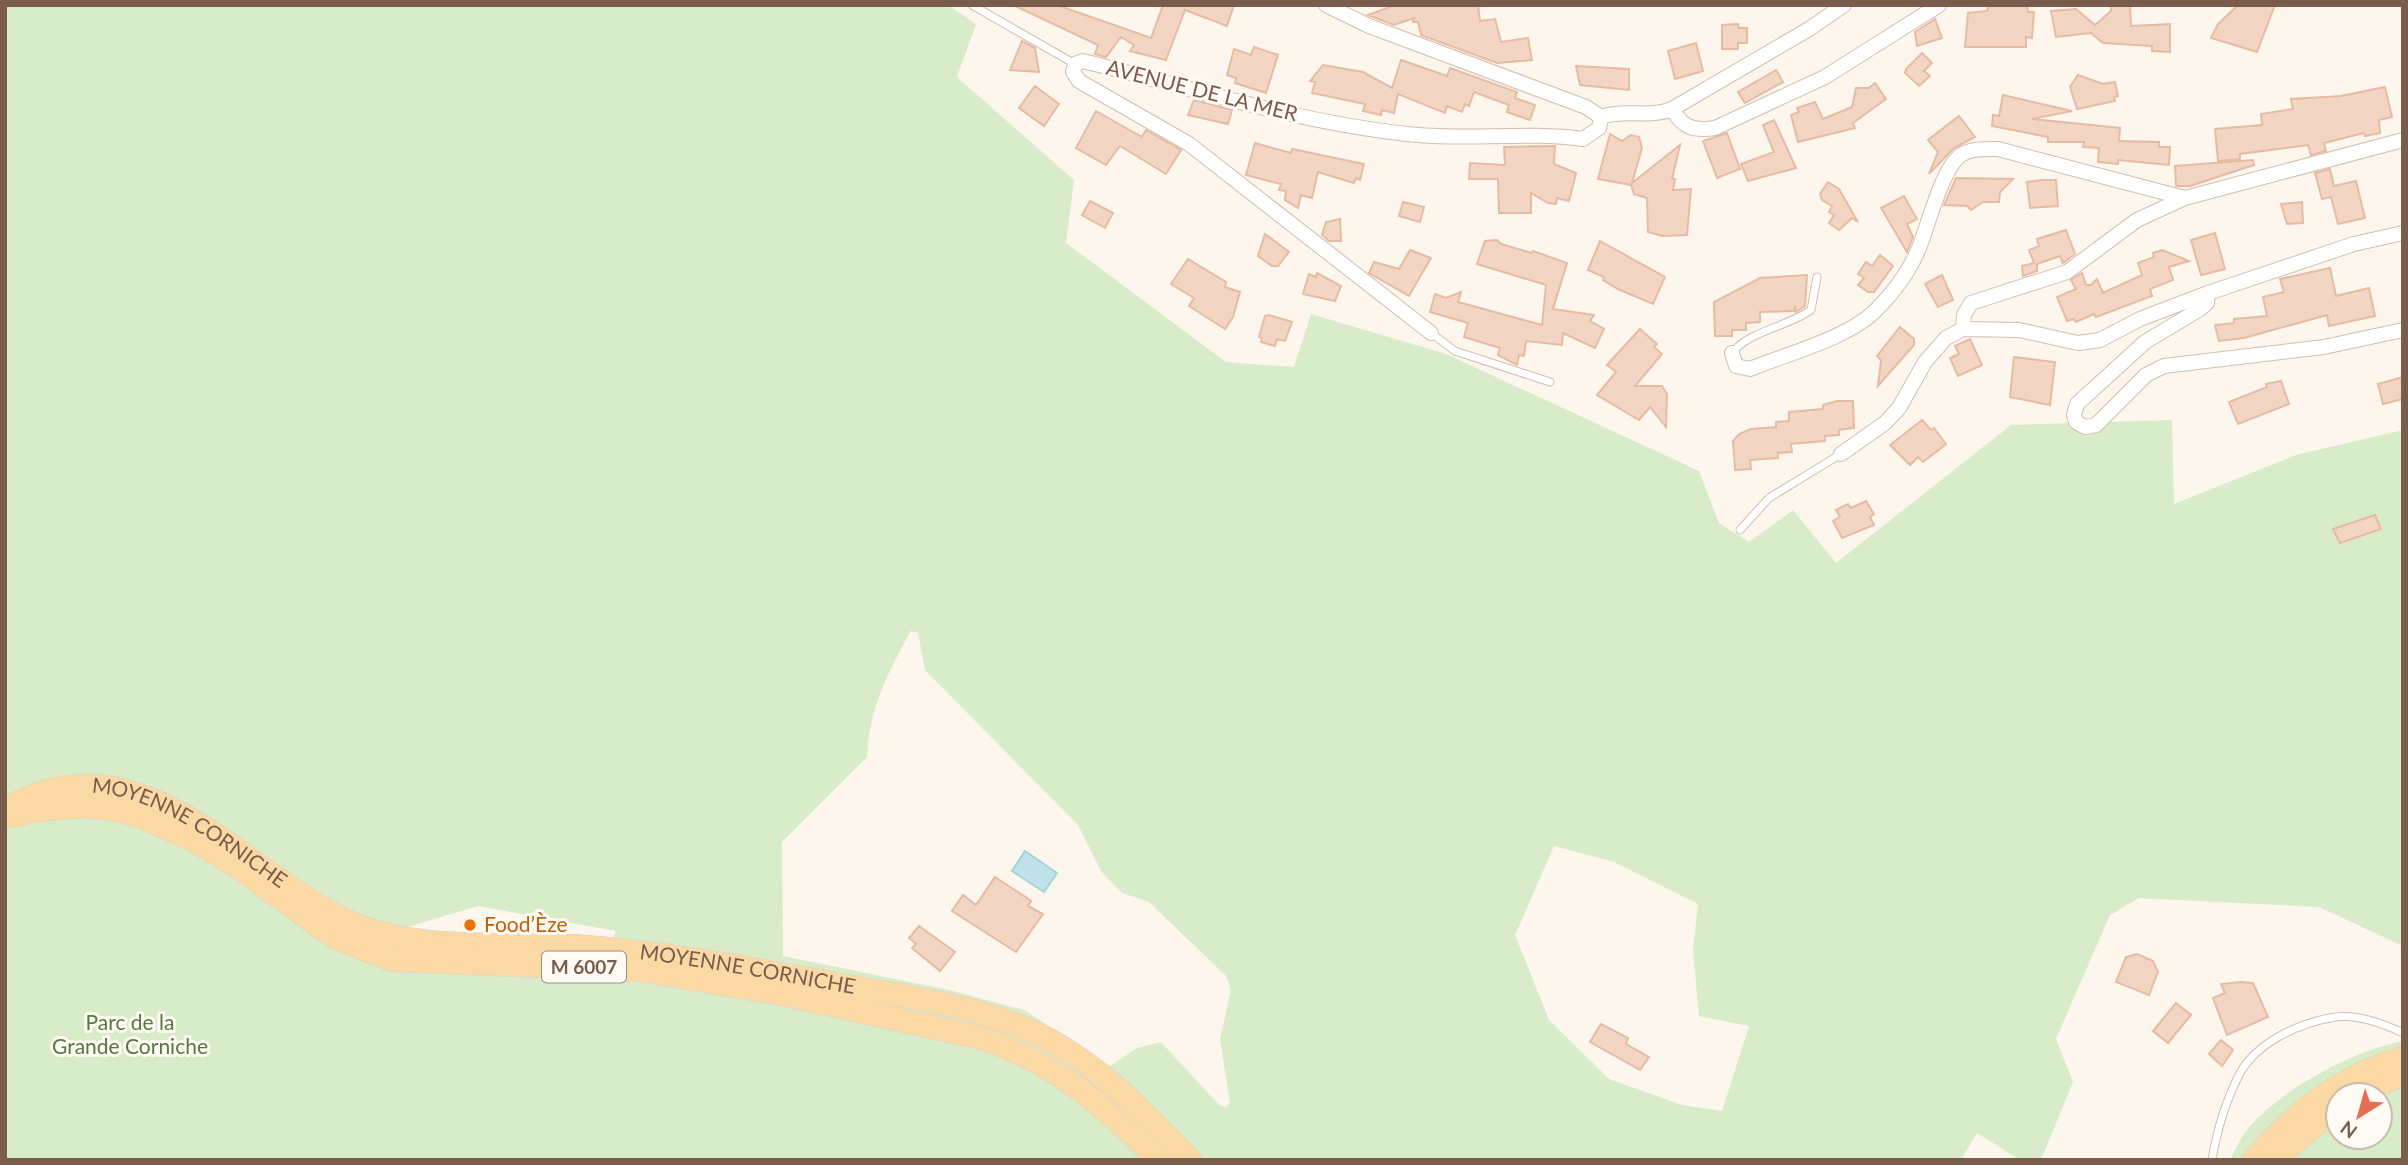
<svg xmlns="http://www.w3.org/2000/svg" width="2408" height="1165" font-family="Lato,sans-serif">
<rect width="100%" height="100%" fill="#fdf6ec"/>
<path fill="#d8ecc9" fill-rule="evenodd" d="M5,5H948L976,24L957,77L1074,180L1066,243L1226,362L1294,367L1311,314L1446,354L1699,471L1719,523L1749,542L1793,510L1836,563L2011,425L2172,420L2174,504L2296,455L2403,430V946L2319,907L2139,898L2110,915L2056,1039L2073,1082L2041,1160H2020L1977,1133L1961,1160H5ZM911,631L918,633L925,670L1078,825L1101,871L1122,893L1149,902L1226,976L1231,989L1220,1040L1230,1103L1227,1107L1220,1106L1161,1042L1137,1048L1110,1066L1024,1010L949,990L783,956L782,842L867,757C869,709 888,672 911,631ZM1554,846L1614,862L1698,904L1693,950L1699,1016L1749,1026L1722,1111L1682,1105L1609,1079L1549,1020L1515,935ZM478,906L616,931L611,940L461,936L404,928Z
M2403,1041V1160H2230C2236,1149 2241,1136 2249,1127C2284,1088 2352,1051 2403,1041ZM2338,1095H2380V1137H2338Z"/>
<path fill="#bfe3e8" stroke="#a5d3da" stroke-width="2" d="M1025,851L1057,873L1044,892L1012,871Z"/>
<path fill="#f3d5c3" stroke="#e6bba3" stroke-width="2" d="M1013,5H1057L1151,38L1163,5H1234L1227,26L1185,10L1166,60L1130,51L1134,45L1121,37L1106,57L1095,54L1098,45Z
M1395,5H1478L1480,21L1495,19L1501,42L1528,38L1532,60L1497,63L1421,35L1418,22H1413L1414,18L1394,25L1368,15Z
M1989,5H2027L2028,12H2034L2032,38L2026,37V47H1965L1968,13L1987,11Z
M2238,5H2275L2257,52L2211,38L2218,24Z
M2111,6H2130L2131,26L2170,24V52L2152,51V46L2103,43L2091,33L2056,37L2051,11L2076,9L2095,25L2111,11Z
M1935,19L1942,38L1917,46L1915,32Z
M1738,24L1739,28H1747V43H1738V49H1722V25Z
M1022,41L1035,48L1039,72L1010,70Z
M1696,43L1703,71L1675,79L1668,51Z
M1254,47L1278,55L1266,93L1235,83L1236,78L1227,75L1234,49L1251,55Z
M1922,53L1932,63L1924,71L1930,76L1919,86L1905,73L1906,69Z
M1401,60L1447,76L1450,68L1517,92L1515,98L1535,105L1530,120L1507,112L1509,105L1474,92L1469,106L1465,104L1462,112L1447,106L1445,113L1398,94L1394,113L1382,110L1381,115L1363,111L1365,104L1312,93L1315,82L1310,81L1323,65L1363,72L1392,88Z
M1576,66L1629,69V90L1580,85Z
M1776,70L1783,82L1745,103L1738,92Z
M2078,75L2103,84L2115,82L2118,96L2114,97L2115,101L2077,109L2070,87Z
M1875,83L1886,99L1853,123L1855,128L1798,142L1791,115L1799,112L1797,108L1815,102L1823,119L1852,107L1856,88H1869Z
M1035,86L1059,104L1044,126L1019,108Z
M2385,87L2392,117L2379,120L2380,133L2365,136L2364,133L2324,143L2326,151L2311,155L2308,145L2240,154V159L2218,161L2215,129L2262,125L2261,114L2293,109L2291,99L2341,96Z
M2003,95L2072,111L2032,119L2120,128L2119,141L2159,142V147H2170L2169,165L2118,160V164L2098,162L2099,148L2083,147L2084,142H2048V137L1992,126L1993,115L1999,116Z
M1194,100L1232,110L1228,124L1188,115Z
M1096,111L1142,137L1146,130L1181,150L1166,174L1120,146L1106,165L1076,148Z
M1959,116L1975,137L1954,148L1929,174L1938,152L1928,140Z
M1774,120L1796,168L1748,181L1741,164L1774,152L1763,125Z
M1727,133L1740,169L1717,178L1703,141Z
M1610,134L1622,141L1631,135L1639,137L1642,148L1632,183L1680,145L1672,179H1675L1673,190L1691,189L1687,235L1662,236L1648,232L1647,198L1634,194L1631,185L1598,179Z
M1255,143L1291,153L1292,149L1364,164L1360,180L1356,178L1354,183L1318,172L1312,198L1301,195L1298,208L1285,200L1286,191L1279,190L1281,184L1246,175Z
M1555,146L1554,164L1576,173L1569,201L1557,198L1556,204L1548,203L1531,193V213H1499L1498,179H1469L1470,163L1505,165L1504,147Z
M2253,160L2254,165L2190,186H2176L2175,166Z
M2330,169L2334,186L2356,181L2365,218L2338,224L2331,197L2322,199L2315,173Z
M1956,178L2013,179L2000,192L1999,202H1983L1971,210L1967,206L1944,205Z
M2041,180H2056L2058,206L2030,208L2027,182Z
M1828,182L1839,189L1858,222L1852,218L1839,230L1829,223L1834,215L1829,212L1832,206L1822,200L1820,194Z
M1904,196L1917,219L1907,224L1913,237L1907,252L1881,208Z
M1090,201L1113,213L1105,228L1082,215Z
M1403,202L1424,207L1420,222L1399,216Z
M2302,202L2303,223L2287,224L2281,204Z
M1340,219L1341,241H1329L1322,235L1326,222Z
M2066,230L2075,254L2063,263L2060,256L2037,264V271L2023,276L2022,266L2034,263L2029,250L2039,246L2037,239Z
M2215,233L2225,269L2201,275L2191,240Z
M1265,234L1289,252L1278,266H1272L1258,256Z
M1497,240L1501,244L1532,253L1533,251L1567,263L1553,309L1594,315L1590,321L1604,329L1595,348L1563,333L1562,345L1526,341L1524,356L1519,355L1517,365L1498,355L1500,348L1464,337L1468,323L1430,312L1435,294L1446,298L1461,292L1458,302L1542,325L1546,285L1477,264L1485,241Z
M1600,241L1665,277L1653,304L1618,289L1603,280L1604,277L1588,270Z
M1410,250L1431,258L1409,296L1369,273L1374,262L1399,269Z
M2162,250L2189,261L2169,267L2173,280L2150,289L2152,296L2096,317L2094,314L2076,322L2074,319L2067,321L2057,297L2076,289L2071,280L2082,273L2086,285H2091L2097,279L2103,293L2142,275L2138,263L2154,257L2153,253Z
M1880,255L1893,266L1874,292H1868L1858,285L1864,278L1858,274L1866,262L1872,266Z
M1188,259L1226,282L1225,287L1240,292L1233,317L1225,329L1189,306L1194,298L1171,284Z
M2330,268L2336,296L2369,288L2375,316L2329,326L2327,315L2244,338L2219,341L2215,325L2234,323V319L2267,316L2263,297L2284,292L2280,279Z
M1317,273L1341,286L1335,301L1303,294L1309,274L1316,277Z
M1807,275L1805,306L1796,312L1795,306L1794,311L1760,312V322L1746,323V330H1732V336H1715L1714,302L1760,278Z
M1942,275L1953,300L1938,307L1925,284Z
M1269,315L1292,322L1285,341L1277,339L1275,346L1261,342L1262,338L1259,337L1265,316Z
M1900,327L1914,339V345L1878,386L1881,360L1877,356Z
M1640,329L1657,344L1654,347L1662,354L1635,386H1662L1667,394L1666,427L1650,407L1639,420L1597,395L1616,372L1607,365Z
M1970,339L1982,365L1958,376L1950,358L1959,354L1955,346Z
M2014,357L2055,362L2050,405L2010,397Z
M2403,377V399L2383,404L2378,384Z
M2281,381L2289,404L2238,424L2229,402L2267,387L2266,384Z
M1837,401H1853L1854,428L1839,430V435L1825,436V441L1791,444L1792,452L1778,453V458L1750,460L1751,469L1735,470L1733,441L1739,434L1751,429L1776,427V422L1789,421V412L1823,409V405Z
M1922,420L1931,430L1934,428L1946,444L1923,462L1918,457L1910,465L1890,445Z
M1866,501L1874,514L1870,517L1874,525L1842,538L1833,521L1840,517L1836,510L1848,504L1851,508Z
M2375,515L2381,529L2340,543L2333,529Z
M995,877L1027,898L1031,901L1028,906L1043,914L1016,952L952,911L963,895L976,905Z
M919,926L955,952L940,971L912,948L916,944L909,938Z
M2137,954L2153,961L2158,972L2149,995L2116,982L2126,957Z
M2240,982L2253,983L2268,1017L2227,1035L2213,998L2225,993L2221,984Z
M2176,1003L2191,1015L2168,1043L2153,1031Z
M1601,1024L1628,1038L1626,1044L1649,1057L1640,1070L1590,1042Z
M2221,1040L2233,1050L2222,1066L2209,1054Z"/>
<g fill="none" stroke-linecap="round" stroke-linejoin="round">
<defs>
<path id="lane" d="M972,5L1075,64
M1431,333L1455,351L1550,382
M1732,353C1749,331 1787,327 1811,310L1817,277
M1740,530L1769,498L1841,454
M2212,1160C2217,1130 2226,1100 2240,1073C2257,1043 2297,1024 2330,1018C2353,1013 2382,1023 2403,1033"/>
<path id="street" d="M1326,5L1369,26L1586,107L1601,117L1599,128L1583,139C1525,131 1465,141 1407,134C1297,122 1190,88 1083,61L1075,64L1073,72L1079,81L1189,144L1431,333
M1672,109C1683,128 1693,131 1715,128L1825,77L1939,5
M1601,117C1624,109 1650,118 1672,109L1809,29L1844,5
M2208,293L2207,303L2200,309L2145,342L2077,404L2074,415L2076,422L2085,427L2096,425L2146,375L2164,366L2324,347L2403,330
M1963,329L1964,315L1971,303L2067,272L2137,220L2185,198L2403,140
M1732,353L1736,366L1750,369C1786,354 1849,338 1876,310C1893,293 1910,270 1919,248C1928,226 1942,168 1961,155C1971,148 1986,149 1998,149L2185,198
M1841,454L1885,423L1899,408L1925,362L1946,338L1963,329L2019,330L2078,343L2100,340L2140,319L2208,293L2354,244L2403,233"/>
<g id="primary">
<path id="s1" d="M5,810C136,730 238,868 345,920C414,953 499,942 574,946C665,952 753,969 842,985C912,998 991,1007 1053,1042C1107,1073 1147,1116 1190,1160"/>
<path d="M12,816L36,810L84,806L112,809L142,817L195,841L235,865L334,937L392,960L640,970L777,993L982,1038C1057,1064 1103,1104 1158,1160"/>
<path d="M2355,1095L2403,1074"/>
<path d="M2254,1160C2295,1111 2342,1076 2403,1058"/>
<path d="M2274,1160L2338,1106"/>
</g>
</defs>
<use href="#lane" stroke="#d1beb0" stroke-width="9"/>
<use href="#street" stroke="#d1beb0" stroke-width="16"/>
<use href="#primary" stroke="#dad1cd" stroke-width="24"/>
<use href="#lane" stroke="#fff" stroke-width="7"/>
<use href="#street" stroke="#fff" stroke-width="14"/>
<use href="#primary" stroke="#fbd9a5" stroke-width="23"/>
</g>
<circle fill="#e8710a" stroke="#fffaf3" stroke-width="2.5" cx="470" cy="925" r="7"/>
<g text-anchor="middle" stroke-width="6" stroke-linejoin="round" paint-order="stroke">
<rect fill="#fffaf3" stroke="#a28b7f" stroke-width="2" x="542" y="951.5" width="84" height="31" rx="5"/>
<g font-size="19" font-weight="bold" fill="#7a5c4d">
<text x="584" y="974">M 6007</text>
</g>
<g font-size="21" fill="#7a5c4d" stroke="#fffaf3">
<text transform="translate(1202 91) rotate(14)" y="7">AVENUE DE LA MER</text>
<text dy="7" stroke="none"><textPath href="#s1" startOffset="201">MOYENNE CORNICHE</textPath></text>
<text dy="7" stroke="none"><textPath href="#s1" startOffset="789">MOYENNE CORNICHE</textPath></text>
</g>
<g font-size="21" fill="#c56008" stroke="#fffaf3" text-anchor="start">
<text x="484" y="932">Food’Èze</text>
</g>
<g font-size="21" fill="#537a41" stroke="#fffaf3">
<text x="130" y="1030">Parc de la<tspan x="130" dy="24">Grande Corniche</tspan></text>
</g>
</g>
<rect width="2408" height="1165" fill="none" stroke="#7a5c4d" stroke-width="14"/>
<g transform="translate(2359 1116) rotate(217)"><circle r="33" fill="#fffaf3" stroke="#cabbb1" stroke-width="2"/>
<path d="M0-5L12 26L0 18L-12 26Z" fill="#e76f51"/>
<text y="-10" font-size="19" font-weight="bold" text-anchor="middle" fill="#7a5c4d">N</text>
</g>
</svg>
